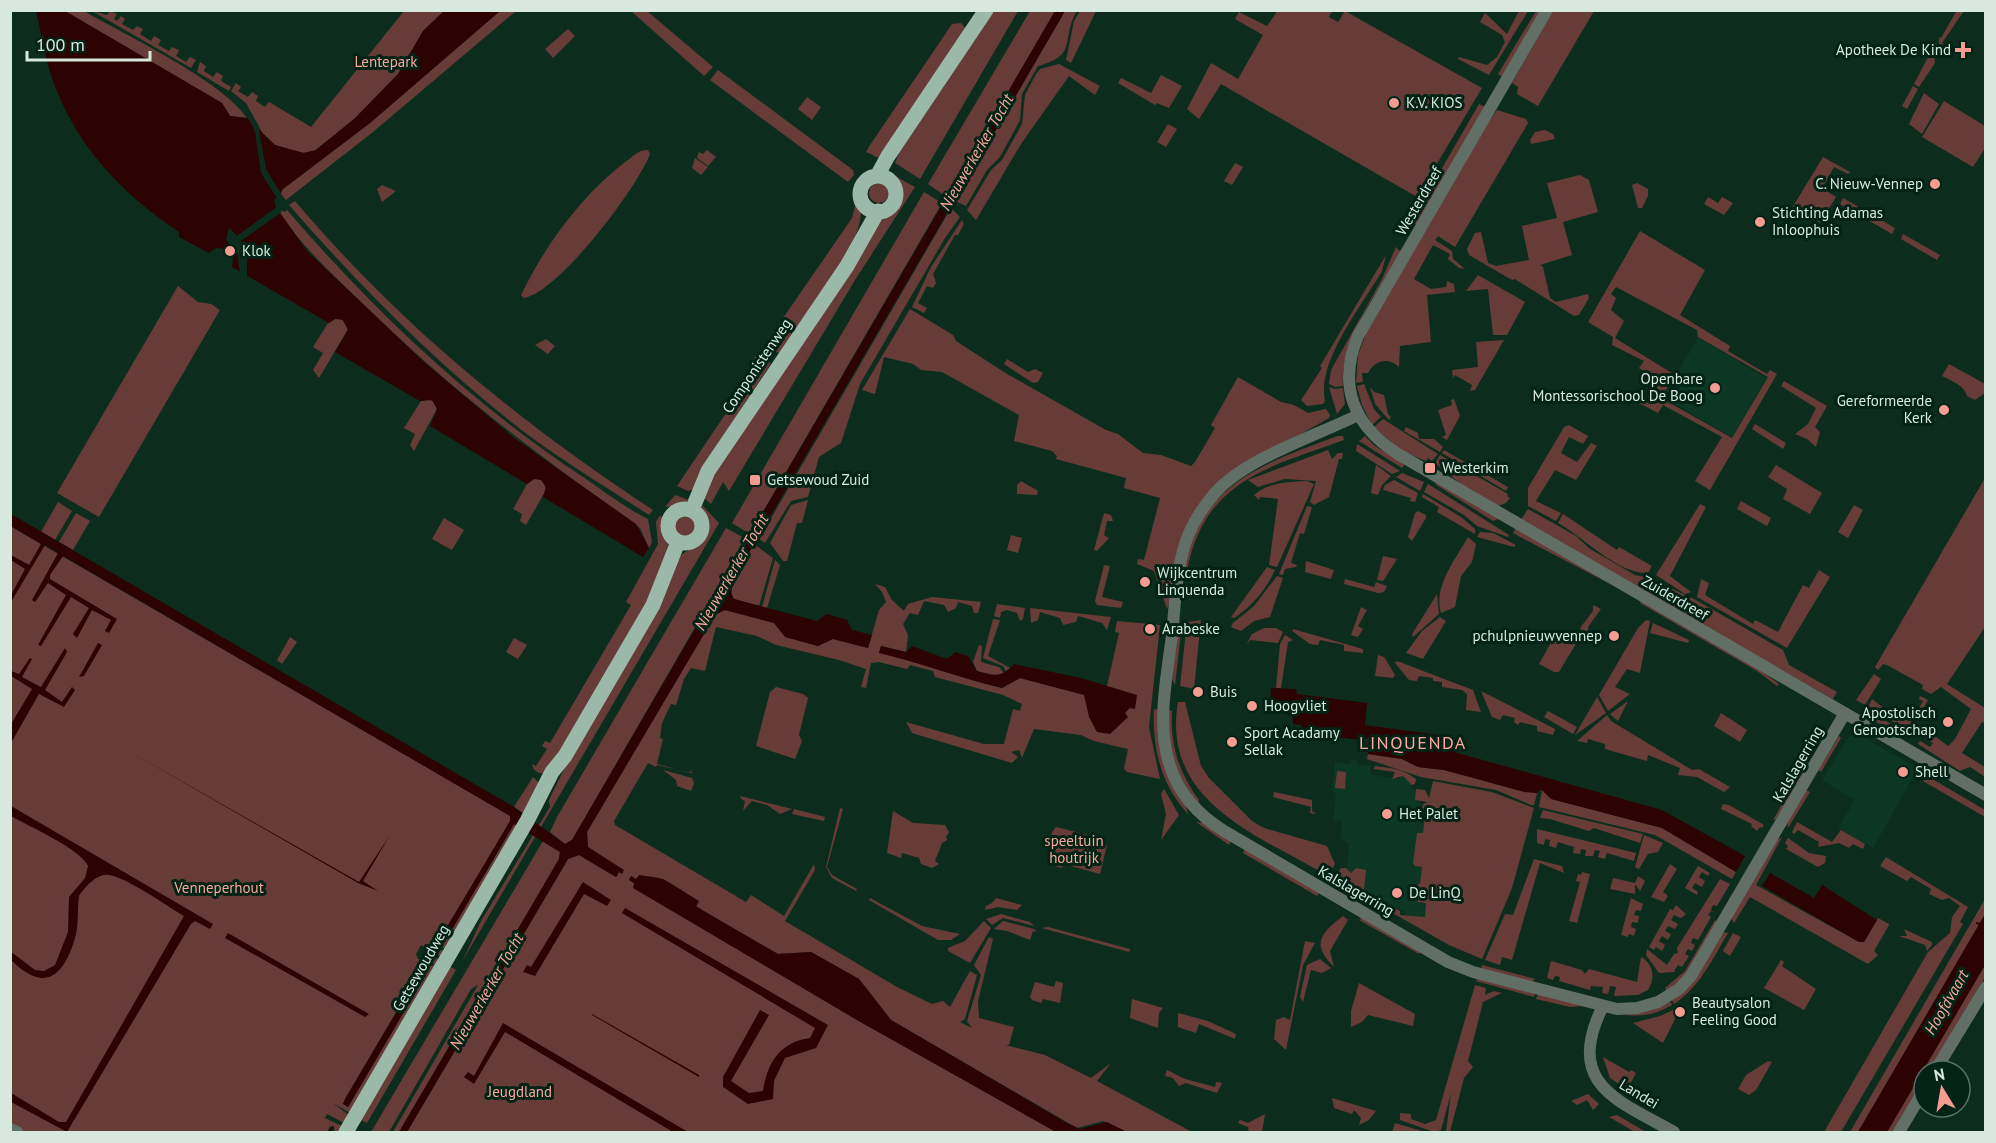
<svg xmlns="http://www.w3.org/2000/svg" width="1996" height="1143" font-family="'PT Sans',sans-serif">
<rect width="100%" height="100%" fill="#0c2d1e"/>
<path fill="#0c3724" d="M1698,338L1766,378L1732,437L1663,397Z
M1849,736H1861L1918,768L1873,848L1838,828L1855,800L1822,780Z
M1351,760L1358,761V765L1370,766L1371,775L1398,779L1403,775L1412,783V789L1416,790L1415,800L1422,804L1420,822L1424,823L1423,834L1417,833L1422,867L1420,884H1418L1417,888L1418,902L1426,903L1425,918L1405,916V912L1371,896L1364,891L1356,868L1351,873L1347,870L1349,844L1341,838L1342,821L1333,820L1336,795L1332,790L1335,762L1350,764Z"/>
<path fill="#673c38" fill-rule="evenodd" d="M1278,10L1332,11L1329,17L1338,22L1345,11L1482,88L1417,197L1221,84L1199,119L1187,109L1211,63L1238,79L1263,35L1235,19L1239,12L1267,26Z
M1957,10L1964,11L1942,43L1944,45L1939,47V37L1941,38Z
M65,11H84C127,36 221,80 247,118L230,116L222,103Z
M92,11L107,15L110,11L117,14L114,19L117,21L121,16L125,19L122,24L133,30L137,26L143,29L140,34L151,41L154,36L161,40L158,45L169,51L172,47L179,50L176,56L186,62L190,57L196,60L191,68Z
M404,11H444L423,31L398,74L356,118L314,151L301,153L275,145L263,134L246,103L231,91L236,83L241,87L238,91L248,97L252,92L258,96L256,101L265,107L269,102L311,127Z
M500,11H516L373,132L286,200L281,194L283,189L370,123Z
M631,11H647L713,67L704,76Z
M993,11H1018L920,179L895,163L905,138L883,160L866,152L870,145L952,24L961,23L967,30Z
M1030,11H1055L947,197L928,184Z
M1065,11H1077C1060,38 1080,55 1038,66L1022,94L1020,120L1000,157L987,170L966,206L955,201Z
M1080,11H1096L1071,63L1066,60L1074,21Z
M1519,11H1528L1489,75L1458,59L1459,57L1487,65L1497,57L1505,42L1502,35L1480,22L1485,13L1507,34Z
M1536,11H1542L1502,77L1498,74Z
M1553,11H1594L1538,106L1517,94L1518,87L1512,83Z
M568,29L575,36L553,58L545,49Z
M1934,55L1935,63L1919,87L1914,84L1927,59Z
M200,62L206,66L204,71L213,77L217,72L223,76L221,81L231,87L229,91L197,72Z
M1059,64L1100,86L1095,95L1069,76L1021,144L976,220L967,210L991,170L1002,160L1022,124L1025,95L1036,74L1040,69Z
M718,70L853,170L854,175L848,182L710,80Z
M1161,75L1182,86L1169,108L1157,103L1155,105L1118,83L1121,78L1151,93Z
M1913,86L1918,89L1907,109L1902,106Z
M1924,93L1939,104L1922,134L1909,124Z
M807,97L821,107L812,120L798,109Z
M1944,101L1985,126V148L1973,167L1922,137Z
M1479,104L1485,107L1417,225L1411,222Z
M1497,110L1526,119L1528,123L1455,247L1438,236L1435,240L1452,251L1453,259L1465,269L1459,268L1448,259L1450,254L1433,245L1414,279L1431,289L1446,287L1447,281L1454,284L1455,292L1427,295L1431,342L1400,346L1399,367C1388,357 1375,360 1368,373H1362L1363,382L1356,383L1358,355L1368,328L1472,146Z
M1168,124L1177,129L1166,147L1157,142Z
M1545,130L1553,134L1555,139L1531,144L1530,140L1535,132Z
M648,150L650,154C637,188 560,291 524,298L521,295C546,244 582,194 628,160C634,155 639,150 648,150Z
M707,150L716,157L708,166L697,158L699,152L703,154Z
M1823,157L1850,172L1848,174L1834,167L1822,188L1836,197L1820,223L1792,208Z
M695,158L708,167L701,175L692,168Z
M1235,163L1243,167L1232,185L1224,181Z
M1580,175L1589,180L1598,212L1563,222L1572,255L1540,265L1543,267L1550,298L1556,302L1588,294L1589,298L1579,315L1574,316L1515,279L1512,280L1469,255L1467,249L1475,233L1481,232L1488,263L1496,266L1529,260L1522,226L1557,218L1547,183Z
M895,176L915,187L855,280L729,491L723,482L711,504L704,498L712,473L879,215C900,213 909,192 895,176Z
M1637,183L1648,189V196L1642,208H1638L1632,185Z
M869 193a10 10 0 1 1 20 0a10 10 0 1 1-20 0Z
M382,185L396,191L382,202L377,189Z
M924,192L942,203L750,534L732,523Z
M853,194C888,219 797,328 780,353L773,351L768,340L852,218L855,206Z
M1708,197L1718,203L1722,197L1733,203L1724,215L1704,204Z
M1843,198L1895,228L1892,234L1840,204Z
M295,201C400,325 518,421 653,510L649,515C603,485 554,456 510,421C429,356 357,283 289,205Z
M276,208L285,212L287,210C374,311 472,404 583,477C604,491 625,508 648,519L652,542L649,548L640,528C549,463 461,398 381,321C343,284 305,252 276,208Z
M951,208L960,217L945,238L860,384L841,443L819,457L808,497L791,501L765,543L759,539Z
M962,220L964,224L958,235H955L933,274L936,283L933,288L927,286L918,303L927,308L924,313L912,307L931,267Z
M1640,231L1705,270L1680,315L1730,346L1728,351L1767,374L1770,370L1777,374L1710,490L1695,481L1722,437L1663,405L1658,413L1635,401L1639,395L1650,399L1661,381L1639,368L1644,361L1612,345L1613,337L1588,322ZM1616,287L1697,330L1698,337L1768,377L1732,438L1661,398L1675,375L1615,338L1624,321L1611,310L1616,298L1611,294Z
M1903,234L1940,255L1937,260L1901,239Z
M1396,247L1401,252C1379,290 1339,341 1343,386L1335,387L1329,384L1331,370L1382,279Z
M1386,255L1382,271C1363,304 1316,362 1325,401L1323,404L1307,406L1301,400L1322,368L1320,366Z
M1478,275L1525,302L1507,335H1493L1488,289L1466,291Z
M178,286L198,302L211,304L220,310L99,517L57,493Z
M910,309L953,335L956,341L1007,374L1106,430L1118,434L1143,453L1161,455L1191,466L1195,462L1215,428L1211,425L1238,377L1281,402L1294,405L1308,413L1326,409L1330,415L1329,418L1275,449L1205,497L1167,609L1154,571L1137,564L1138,559L1144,560L1160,498L1124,488L1126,478L1056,459L1057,456L1052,451L1014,441L1019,415L942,372L921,370L913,364L884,357L875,394L862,390Z
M335,319H342L348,329L319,378L313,370L323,353L313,347L328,323Z
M546,339L555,346L548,354L535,345Z
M1504,340L1475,390L1470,391L1472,385L1455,375L1453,378L1452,370L1478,367L1476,342Z
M756,356L770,358V365L711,454L695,489L688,491L677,486L759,364L754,358Z
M1007,359L1028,372L1035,369L1043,373L1038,382L1033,383L1004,364Z
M1949,364L1985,384V393L1975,400L1967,396C1964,385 1952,381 1942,376Z
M1784,381L1827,406L1815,427L1820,432L1816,447L1807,439L1795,434L1808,424L1816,408L1781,386Z
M1364,384L1374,409L1381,417L1372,425L1362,405L1357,386Z
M1329,387L1335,389L1343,388L1345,404L1337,414Z
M1370,387L1374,392L1384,395L1388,414L1391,417L1389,420L1375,404Z
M428,399L434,402L437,409L414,451L410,445L415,434L404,428L421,401Z
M1454,399L1460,416L1447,440L1442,437L1446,435L1438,410L1452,405L1451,400Z
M1383,419L1438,454L1432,461L1428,458L1426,461L1401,451L1374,427Z
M1755,424L1786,443L1783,449L1752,429Z
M1569,425L1588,436L1583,444L1569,437L1561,453L1577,462L1591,443L1597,446L1576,480L1555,470L1536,501L1561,513L1556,521L1528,506V488L1564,427Z
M1406,427L1418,433L1419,439H1434L1443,447L1440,452L1404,431Z
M1338,436H1343L1344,440C1271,467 1204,479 1187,571L1184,568C1197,485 1269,461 1338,436Z
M1365,436L1375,446L1405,464L1402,468L1359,441Z
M1357,444L1400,471L1392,474L1356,451Z
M1328,450L1332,459L1338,453H1343L1342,459H1339L1329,497L1314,505L1310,502L1316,481L1285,479L1258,487L1248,480Z
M1444,450L1508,487L1506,491L1442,453Z
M1440,455L1508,494L1507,496L1510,498L1506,503L1498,506L1472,493L1435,463Z
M1376,465L1391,476L1382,485L1378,495L1371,493Z
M1776,465L1822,493L1810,514L1783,499L1787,489L1768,477Z
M1402,473L1424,482L1420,491L1396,477Z
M536,478L543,481L546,490L526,525L520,521L522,514L513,509L527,484Z
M1985,478V627L1947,684L1985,708V723L1982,722L1962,753L1985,767V777L1970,767L1960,771L1918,744L1920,741L1930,747L1933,743L1915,732L1919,724L1948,746L1955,739L1971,709L1941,687L1931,694L1922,689L1923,685L1887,665L1883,664L1878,670L1875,667Z
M1394,480L1418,493L1415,502L1410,501L1411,498L1383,490L1385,485Z
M1021,481L1038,491L1037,495L1017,494V485Z
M1307,481L1314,484L1277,567L1269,565L1278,499L1260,497L1259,500L1254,495C1268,482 1289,482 1307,481Z
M1437,482L1499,518L1498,519L1493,521L1435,484Z
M1428,484L1509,535L1508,537L1477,526L1464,515L1424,492Z
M1423,494L1461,517L1475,529V534L1437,512L1439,507L1422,497Z
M675,495L689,500L681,505L665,507Z
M808,500L802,523H797L787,561H783L770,543L791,505Z
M1741,501L1771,518L1767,526L1737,509Z
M58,502L72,511L55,540L41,532Z
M1700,504L1706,507L1670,576L1691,592L1685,594L1656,575Z
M702,505L719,523L463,960L481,921L550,807L549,800L568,761L681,555L700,542L705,533Z
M1854,505L1863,510L1848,538L1838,532Z
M1307,506L1312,507L1304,534L1300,533L1291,563L1297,565L1296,567L1285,569L1283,575L1279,574Z
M1528,509L1576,536L1590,549L1635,575L1649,578L1642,590L1520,521Z
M1418,511L1426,515V518L1412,541L1408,537L1415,513Z
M76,513L90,521L73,550L59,542Z
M1104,513L1111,515L1113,521H1107L1104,535L1109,538L1097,551L1094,550Z
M1563,514L1617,550L1619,547L1652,566L1648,573C1617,574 1584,537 1558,523Z
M660,515L664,521L669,547L660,578L565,746L544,774C538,773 533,771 532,764L536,766L547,749L542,746L545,741L550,743L631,605L626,602L658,544L656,522Z
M675 526a10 10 0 1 1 20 0a10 10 0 1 1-20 0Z
M444,518L464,530L452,550L432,539Z
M10,526L511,816V821L441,937L488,869L514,824L520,827L447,950L442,947L440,949L446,953L443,958L421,945L416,954L418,959L433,966L434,964L424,958L426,952L441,961L352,1114L333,1103L350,1116L346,1124L327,1114L325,1118L344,1127L341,1132H333L335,1129L330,1126L327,1132H24L11,1125ZM422,968L428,971L348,1107L343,1104L345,1099Z
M726,528L746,539L572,840L565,844L550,832L557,817Z
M1516,528L1637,598L1522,538L1513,533Z
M1480,532L1493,533L1516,545L1514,547L1477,537Z
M1011,535L1022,538L1018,553L1007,550Z
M1468,537L1476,544L1472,562L1461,576L1455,607L1441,613C1433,586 1456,559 1468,537Z
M754,544L773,558L759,606L734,599C724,583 746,558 754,544Z
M1383,556L1397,559L1383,581L1377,580Z
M775,560L780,565L767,608L762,607Z
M1306,561L1334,570L1331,579L1305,572Z
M1104,565L1110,566L1102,597L1123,602L1121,608L1097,605L1095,601Z
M1267,567L1275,570C1266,590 1252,606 1234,618L1231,617Z
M1819,570L1830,577L1787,648L1697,597L1701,579L1709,583L1705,595L1753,624L1755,620L1778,632L1803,585L1809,588Z
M1277,576L1283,578L1270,617L1254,621L1241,631L1231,627L1233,623L1254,606Z
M1345,579L1374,587L1376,582L1387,586L1384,592L1378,593L1344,584Z
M1653,580L1694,599L1783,650L1789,665L1837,692L1833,699L1646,593Z
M875,584L885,587L892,600L904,611L908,604L932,597L981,602L978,613H974L972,606L958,602L956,608L948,612L944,605L924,601L918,615L910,613L903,624L908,635L906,652L881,646L879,652C921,663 960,678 1002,688L1020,678L1085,695L1107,686L1119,633L1115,632L1117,621L1160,625L1149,727L1160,779L1127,772L1124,769L1128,749L1094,741L1081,735L1034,729L1022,758L1019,750L1011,752L1018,757L1012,763L912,733L906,722L984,744H1004L1013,709L1020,711L1022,704L1003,695L935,677L933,671L910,665L907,669L879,662L871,663L866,688L861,687L866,669L839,660L776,645L757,636L716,627L705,671L691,668L684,679L676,705L671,704L662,723L660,738L663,739L657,764L690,773L691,770L692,773L657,765L656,767L648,763L614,821L615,825L746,902L751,895L784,916L814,864L815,870L785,921L897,987L932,1004L943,1001L950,1007L970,971L977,975L965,1019L960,1022L972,1028L967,1021L981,975L974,965L989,937L993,939L978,1001L979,1018L1014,1027L1009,1045H1005L1045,1055L1091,1078L1111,1063L1097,1081L1192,1132H1127L1103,1121L1077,1128L891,1020L859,979L811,952L778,954L702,910L696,906L699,902C680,890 659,869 636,879L631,876L629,880L664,905L857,1020L1056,1132H407L568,859L579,855L616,877L619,872L622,873L588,847L587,832L714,616L723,610L729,611L774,623L786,637L818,646L833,639L868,648L879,610L886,602L882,592Z
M1437,594L1439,614L1413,637L1412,634Z
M1641,601L1753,665L1779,684L1777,686L1757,671L1640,603Z
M997,604L1025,608L1023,619L1020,621L1017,613L1007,610L1001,612L1000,618L994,616Z
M1593,605L1601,609L1588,627V632L1584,633L1580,628L1593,611Z
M1361,607L1367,610L1358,626L1363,629L1358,637L1351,635Z
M1030,608L1111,617L1107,630L1102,623L1078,616L1076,622L1063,625L1060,618L1040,612L1038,620L1031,623Z
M1440,617L1446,621L1423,659L1406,653L1422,631Z
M993,619L1000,620L988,656L1010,668L1006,671L1003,666L983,658Z
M1201,620L1194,689L1180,686L1187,622Z
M1646,620L1650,621L1640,673L1627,669L1615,687L1630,694L1608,711L1599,695L1638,628Z
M1178,623L1182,624L1175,685L1172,679Z
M1653,623L1689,640L1688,643L1650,633Z
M1264,628H1276L1283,632L1278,643L1250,640L1246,645L1252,634Z
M1293,629L1363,649V653L1344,651V645L1320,640L1318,645L1310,644L1292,631Z
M1285,635L1293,640L1288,642L1281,688H1276L1280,644Z
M290,637L297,642L282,664L277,660Z
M514,638L527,645L518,659L506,652Z
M1570,638L1568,643L1572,645L1574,641L1577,642L1559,672H1554L1539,664L1553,639L1559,642Z
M979,645L982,646L981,662L999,667L1004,673L997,676L977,671L973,662Z
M1378,655L1384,657L1395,675L1393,678L1375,676Z
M1397,661L1473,690L1481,712L1466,710L1467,694L1462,690L1442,687V682L1433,681V678L1419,676L1417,681L1409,680L1395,663Z
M1874,674L1881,679L1865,705L1856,700Z
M776,687L803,694L808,698L799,735L802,741L795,759L756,746L770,692Z
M1481,691L1555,729L1553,735L1537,731V726L1520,722L1518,725L1514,722L1515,718L1503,715L1500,720L1492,717Z
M1920,696L1928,700L1910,732L1868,707L1872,699L1889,712L1893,705L1892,710L1905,718L1908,712L1915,715L1923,701L1919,699Z
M1597,697L1606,713L1575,735Z
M1628,701L1618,721L1610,714Z
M1178,702H1185L1201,766L1209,778L1252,821L1264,828L1327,846L1335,864L1328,876C1258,835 1161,802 1178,702Z
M1864,708L1891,724L1889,728L1861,715Z
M1154,709L1159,710L1188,814C1161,785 1152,748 1154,709Z
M1168,710L1172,711C1170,745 1179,773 1199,800L1198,803C1172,769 1169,753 1168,710Z
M1548,711L1577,727L1573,734L1544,717Z
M1721,713L1747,730L1740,742L1714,726Z
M1607,715L1611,721L1692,770L1699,769L1730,787L1724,792L1697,777L1678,775L1680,768L1648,755L1647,761L1605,749V744L1588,739L1587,743L1577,741Z
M1839,736L1841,738L1821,772L1818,770Z
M1368,754L1402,759L1418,767L1444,770L1537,793L1534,805H1531L1496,790L1421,777L1367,759Z
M1375,766C1390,768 1404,769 1416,779L1415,784L1412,785L1403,776L1392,779L1395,772L1374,769Z
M663,770L692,778L694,783L691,791L677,786L676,780Z
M1337,771L1346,772L1345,789L1335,788Z
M1801,771L1805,773L1776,819L1773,820Z
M533,777L539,783L526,815L514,807Z
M1929,777L1985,810V817L1923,781Z
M1433,781L1492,792L1534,808L1512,888L1482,959L1449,945L1382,907L1384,902L1400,911V915L1425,917L1426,903L1418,902V884H1420L1422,867L1415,866L1413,863L1417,833H1423L1425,814L1421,813L1423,804L1428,802L1415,800L1416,789L1425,790L1429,798Z
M1164,789L1179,815L1161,840L1166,814L1161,794Z
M1542,790L1552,799L1662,828L1736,872L1732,879L1655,835L1539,807Z
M1806,790L1810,792L1788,828L1787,821Z
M1274,792L1312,800V811L1316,814L1310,813L1311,807L1273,797Z
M740,796L792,809L780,814L767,805L752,801L743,811L745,801L741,799Z
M1723,804L1729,805L1764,825L1762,828L1760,827L1757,831L1751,826L1752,824L1721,809Z
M840,808L843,809L827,867L832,875L857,889L856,891L832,878L826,867Z
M794,809L825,817L824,821L792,814Z
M1543,810L1643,834L1640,843L1594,828L1589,831L1550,819L1540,818Z
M893,811L913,823L945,825L949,832L946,837L947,840L942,843L935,861L939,864L932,868L921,864L919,858L902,853L901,858L887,853Z
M1196,822L1204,823L1231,841L1229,845Z
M1797,822L1832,842L1841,830L1865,844L1863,849L1853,844L1849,848L1839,843L1818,847L1819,842L1798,830L1794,834L1792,832Z
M1056,827L1092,836L1091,841L1107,845L1100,874L1063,864L1062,868L1051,865L1057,843L1051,841L1052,832Z
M1537,829L1636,853L1634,861L1607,853L1605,859L1598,857L1600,851L1595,850L1593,856H1585L1586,850L1581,849L1580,854L1573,853L1574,847L1558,842L1556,848L1549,846L1550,840L1545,839L1544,845L1537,843Z
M1644,835L1663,843L1658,852L1648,854L1639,869L1635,867Z
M1782,837L1756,885L1859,942H1864L1878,918L1889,924L1888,927L1874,951L1878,955L1868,964L1750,897L1734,923L1731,918L1776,841Z
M1788,838L1809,853L1826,856L1825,863L1818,867L1786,849L1788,846L1785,843Z
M543,841L560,852L559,859L399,1132H393L478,985L471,989L389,1132H371Z
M1245,849L1320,891L1317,896L1243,853Z
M1886,857L1968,907L1960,922L1963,924L1841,1132H1824L1928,952L1950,933L1952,917L1960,906L1949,898L1942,900L1929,894L1931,889L1911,877L1907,881L1880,866Z
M1534,859L1562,866L1564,873L1540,863L1512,960L1502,957L1500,965L1485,960L1505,914L1513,915Z
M1670,864L1677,869L1663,892L1668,896L1664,902L1651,897Z
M1698,866L1710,873L1708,876L1702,872L1699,877L1705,881L1702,887L1695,883L1692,888L1698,892L1697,895L1685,888Z
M1341,868H1346L1351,873L1356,868L1366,870L1364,891L1381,901L1379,905L1334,879Z
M1582,872L1590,874L1577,923L1569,921L1580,882L1576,881L1578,874L1581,875Z
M1638,876L1645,881L1640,891L1635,884V894L1610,889L1613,878L1635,883Z
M1720,879L1730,884L1717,906L1713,905L1711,910L1714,912L1711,911L1708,915L1711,917L1698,940L1693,938L1691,943L1695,945L1692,951L1688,949L1685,954L1689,956L1682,967L1678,965L1674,971L1676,972L1659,973L1646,955L1647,949L1667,965L1674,954L1678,953L1677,948Z
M870,898L922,926L960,934L951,940H938L869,900Z
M996,898L1022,905L1017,910L998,907L985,910L986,906L992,903Z
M1631,898L1643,904L1641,911L1636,910L1634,915L1639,916L1638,923L1632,922L1631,927L1636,929L1634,936L1629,934L1628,937L1621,935Z
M1985,899V914L1978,929L1858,1132H1850Z
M1676,905L1686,914L1681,918L1674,915L1671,920L1678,924L1675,929L1668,926L1665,931L1671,934L1668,940L1662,936L1659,941L1665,945L1662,951L1656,947L1654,950L1649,947L1670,909L1673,910Z
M1001,914L1030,922L1034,926L1003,918L992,925L986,919Z
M1343,916L1348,920L1330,951L1334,967C1311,944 1320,934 1343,916Z
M1363,917L1421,951L1419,954L1359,920Z
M1715,920L1718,922L1684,977L1667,992L1665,988L1685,971Z
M984,921L991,928L970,963L948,951V948L965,941Z
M1003,921L1034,929L1037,932L1033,931L1030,940L1007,931L994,929Z
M1048,927L1130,949L1129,952L1042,928Z
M1904,929L1932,942V945L1927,951L1925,945L1899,936H1907Z
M1723,932L1728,933C1713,958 1700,987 1674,1004L1672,1000Z
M1733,933L1741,937L1730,956L1723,951Z
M1305,941L1315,943L1303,965L1286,1050L1274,1039L1276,1020L1284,1017L1290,1020Z
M1641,957C1653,963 1656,978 1648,990L1638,995L1614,996L1616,987L1610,986L1608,994L1602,993L1603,987L1591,986L1590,990L1559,981L1560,977L1555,976L1553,980L1547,978L1551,961L1582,970L1585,974L1589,969L1637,982Z
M1320,959L1331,968L1322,973L1311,970L1303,1002L1300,997L1307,965Z
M1781,960L1784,962L1782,966L1816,989L1804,1010L1764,988Z
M1482,965L1535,979L1530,983L1480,972Z
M1985,965V977L1931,1071H1924V1082L1895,1132H1887Z
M449,966L456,970L367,1123L359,1119Z
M1478,977L1535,993L1534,997L1476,981Z
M1056,981L1063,983L1060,1003L1043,999L1041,1003L1032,1000L1030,997L1035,982L1054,987Z
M1359,983L1415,1014L1413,1026L1368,1015L1362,1022L1351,1027V1011Z
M1475,985L1486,988L1485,995L1494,991L1502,993L1483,1002L1468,1061L1473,1067L1464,1078L1450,1132H1446L1451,1093L1441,1130L1434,1132L1400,1120V1113L1411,1114V1119L1425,1124L1436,1120Z
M1538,994L1584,1006L1570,1007L1536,999Z
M1132,999L1163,1008L1159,1013L1158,1028L1130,1018Z
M1670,1001L1672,1005C1656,1014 1641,1018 1623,1014Z
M1673,1010L1675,1019L1663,1043L1633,1023L1660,1016Z
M1178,1013L1208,1021L1236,1034L1235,1039L1199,1024L1196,1033L1178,1027Z
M1603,1057L1629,1072L1631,1070L1636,1073L1627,1090L1610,1078Z
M1768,1061L1772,1062L1756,1090L1749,1095L1738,1089L1746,1075Z
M1167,1070L1185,1079L1215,1087L1216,1082L1222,1083L1217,1093L1186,1083L1179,1086L1173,1078L1165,1076Z
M1588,1094L1599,1104L1593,1110L1587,1100L1577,1105L1571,1101Z
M1332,1098L1376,1111L1369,1120L1359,1125L1361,1118L1354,1110L1352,1114L1334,1108Z
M1265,1114L1262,1132H1249L1248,1127L1238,1123L1240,1120L1248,1123Z
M1617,1115L1646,1132H1635L1609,1117Z
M1395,1123L1425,1132H1392Z"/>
<path fill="#2c0202" d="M36,11H65L222,103L230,116L247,118L275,145L304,153L316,150L355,118L398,74L423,31L444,11H500L370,123L283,189L274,200L276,207L307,251L424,362L514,438L636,524L649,548L643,557L543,497L546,487L541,480L534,479L527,484L430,426L437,409L432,400L420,401L335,352L348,330L343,320L335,319L329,323L232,267L233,257L227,249L216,248L209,253L179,237V232C121,193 75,145 52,78C45,57 41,33 36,11Z
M1055,11H1065L733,580L731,593L734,599L817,621L827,614L847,620L852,630L872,635L868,648L833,639L818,646L785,637L774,623L725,610L716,614L587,832L588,847L624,870L622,874L619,872L616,877L579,855L568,859L407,1132H399L559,859L560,852L514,824L446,940L441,937L510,821V816L63,556L50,575V579L117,619L109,633L105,631L111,620L92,610L77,638L73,634L89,608L71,597L41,646L38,645L66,595L48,583L35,602L32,600L58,553L45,545L11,602V595L25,569L11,560V555L29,565L41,544L11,526V514L514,807L565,844L572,840Z
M98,643L102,645L84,676L79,677Z
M881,646L906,652L912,646L944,658H949L955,652L968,656L977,671C994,676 1002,678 1014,664L1081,678L1137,695L1135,709L1130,708L1125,713L1128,717L1110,734L1097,732L1089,717L1084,695L1020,678L1002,688C960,678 921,663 879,653Z
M65,648L67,652L45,690L62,702L72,687L75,690L64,707L39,694L11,743V724L32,689L11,676V671L19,674L30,658L32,659L22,677L41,687Z
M1271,688L1296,689L1297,694L1367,703L1365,725L1453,737L1454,752L1662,810L1745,856L1736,872L1662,828L1551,799L1541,789L1537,793L1524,792L1444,770L1418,767L1402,759L1368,754L1369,738L1361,740L1301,733V725L1293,724V716L1286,714L1287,706L1270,705Z
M127,750L359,882L390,835L363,881L378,891L358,883Z
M11,806L213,924L210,929L195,921L191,924L67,1132L11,1102V1093L59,1122H66L184,916C167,906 126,877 109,875C97,873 85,887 79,896C77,910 79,925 75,938C63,979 43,992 11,960L10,951L35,970L44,971L55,965L68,932L69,897L85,878L88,866C81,849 28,826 11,816Z
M1770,873L1814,898L1822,885L1877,920L1864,942H1859L1762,886Z
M639,875L663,879L699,901L696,906L702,910L778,954L811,952L859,979L891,1020L1067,1123L1080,1129L1107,1122L1127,1132H1056L857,1020L633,888L634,883L629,880L631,876L636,879Z
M583,882L611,900L607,906L584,894L535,976L523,972L527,965L531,967Z
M625,908L828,1025L816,1048L785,1058L774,1081L773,1099L748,1104L723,1087V1077L760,1010L769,1015L731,1081L749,1093L763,1091C767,1064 779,1042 810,1038L815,1028L622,913Z
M1985,914V965L1887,1132H1858Z
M228,933L369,1014L365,1017L225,938Z
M423,967L428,971L348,1107L343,1104L345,1099Z
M592,1014L699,1075V1077L592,1015Z
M503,1023L688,1132H673L505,1032L474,1084L464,1077L468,1072L474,1076Z"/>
<path fill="#0c2d1e" d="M247,115L258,124L266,169L283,197L278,200L261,173L255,132Z
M278,206L282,212L241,241L247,255V277L240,272L237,253L226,240L229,228L237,236Z"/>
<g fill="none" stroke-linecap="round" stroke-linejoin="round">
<path stroke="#2c0202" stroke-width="2" d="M1977,923L1986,927
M329,1132L333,1127"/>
<path stroke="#616f67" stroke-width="12" d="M1547,10L1358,336C1337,386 1354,426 1398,454L1986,795
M1358,415C1316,436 1246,458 1215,493C1202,508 1191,525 1185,544C1176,573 1175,605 1172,635C1167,677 1156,724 1170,766C1179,794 1200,816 1224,831L1448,962L1473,972L1617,1009L1637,1008L1658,1002L1679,989L1691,976L1845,713
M1603,1006C1564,1084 1617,1100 1674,1132
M1935,1071L1986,987
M10,1129L17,1132
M1899,1132L1924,1090"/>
<path stroke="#9bb9a8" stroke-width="15" d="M877,176L888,156L986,10
M860 194a18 18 0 1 1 36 0a18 18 0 1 1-36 0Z
M668 526a17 17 0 1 1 34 0a17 17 0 1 1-34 0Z
M692,510L708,471L847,266L878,211
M346,1132L527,821L552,772L565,756L653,605L678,542"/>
</g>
<g fill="#f59c92" stroke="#022315" stroke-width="2">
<path d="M1960 41h6v6h6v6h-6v6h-6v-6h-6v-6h6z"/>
<circle cx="1394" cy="103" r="6"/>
<circle cx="1935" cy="184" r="6"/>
<circle cx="1760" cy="222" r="6"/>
<circle cx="230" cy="251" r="6"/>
<circle cx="1715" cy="388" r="6"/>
<circle cx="1944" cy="410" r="6"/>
<rect x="1424" y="462" width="12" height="12" rx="3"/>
<rect x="749" y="474" width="12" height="12" rx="3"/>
<circle cx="1145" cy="582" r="6"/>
<circle cx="1150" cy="629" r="6"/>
<circle cx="1614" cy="636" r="6"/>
<circle cx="1198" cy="692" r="6"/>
<circle cx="1252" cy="706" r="6"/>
<circle cx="1948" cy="722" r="6"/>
<circle cx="1232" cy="742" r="6"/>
<circle cx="1903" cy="772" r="6"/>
<circle cx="1387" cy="814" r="6"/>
<circle cx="1397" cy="893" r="6"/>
<circle cx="1680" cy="1012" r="6"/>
</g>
<g text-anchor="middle" stroke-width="6" stroke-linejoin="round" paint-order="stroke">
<g font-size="15" fill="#d7e9df" stroke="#022315" text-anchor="start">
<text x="1951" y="55" text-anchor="end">Apotheek De Kind</text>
<text x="1406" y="108">K.V. KIOS</text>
<text x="1923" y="189" text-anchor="end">C. Nieuw-Vennep</text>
<text x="1772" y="218">Stichting Adamas<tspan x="1772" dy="17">Inloophuis</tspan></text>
<text x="242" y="256">Klok</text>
<text x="1703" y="384" text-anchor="end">Openbare<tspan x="1703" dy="17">Montessorischool De Boog</tspan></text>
<text x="1932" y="406" text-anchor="end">Gereformeerde<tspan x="1932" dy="17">Kerk</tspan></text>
<text x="1442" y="473">Westerkim</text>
<text x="767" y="485">Getsewoud Zuid</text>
<text x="1157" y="578">Wijkcentrum<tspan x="1157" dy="17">Linquenda</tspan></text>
<text x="1162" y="634">Arabeske</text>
<text x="1602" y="641" text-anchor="end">pchulpnieuwvennep</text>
<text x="1210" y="697">Buis</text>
<text x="1264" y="711">Hoogvliet</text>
<text x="1936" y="718" text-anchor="end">Apostolisch<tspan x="1936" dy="17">Genootschap</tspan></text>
<text x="1244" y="738">Sport Acadamy<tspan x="1244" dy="17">Sellak</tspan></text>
<text x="1915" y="777">Shell</text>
<text x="1399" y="819">Het Palet</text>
<text x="1409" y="898">De LinQ</text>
<text x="1692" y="1008">Beautysalon<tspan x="1692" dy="17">Feeling Good</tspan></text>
</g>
<g font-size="15" fill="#fba79d" stroke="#022315">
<text x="386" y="67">Lentepark</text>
<text x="1074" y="846">speeltuin<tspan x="1074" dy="17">houtrijk</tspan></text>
<text x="219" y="893">Venneperhout</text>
<text x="520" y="1097">Jeugdland</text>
</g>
<g font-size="15" fill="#d7e9df" stroke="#022315">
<text transform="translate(1419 201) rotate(-60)" y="5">Westerdreef</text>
<text transform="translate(757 366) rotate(-56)" y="5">Componistenweg</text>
<text transform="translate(1675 598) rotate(30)" y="5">Zuiderdreef</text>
<text transform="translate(1798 764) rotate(-60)" y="5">Kalslagerring</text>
<text transform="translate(1356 891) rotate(30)" y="5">Kalslagerring</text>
<text transform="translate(421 968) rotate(-60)" y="5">Getsewoudweg</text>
<text transform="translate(1639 1094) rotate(31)" y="5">Landei</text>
</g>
<g font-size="16" font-style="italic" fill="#fba79d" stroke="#022315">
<text transform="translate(976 152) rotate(-60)" y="6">Nieuwerkerker Tocht</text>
<text transform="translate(731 572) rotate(-60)" y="6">Nieuwerkerker Tocht</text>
<text transform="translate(486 991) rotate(-60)" y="6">Nieuwerkerker Tocht</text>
<text transform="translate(1946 1002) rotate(-60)" y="6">Hoofdvaart</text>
</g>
<g font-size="18" letter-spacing="1.5" fill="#fda9a0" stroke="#022315">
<text x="1413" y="749">LINQUENDA</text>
</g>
</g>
<rect width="1996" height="1143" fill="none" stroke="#d7e9df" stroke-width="24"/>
<g transform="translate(1942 1089) rotate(349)"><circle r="28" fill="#022315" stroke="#577266" stroke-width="1.5"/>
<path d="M0-4.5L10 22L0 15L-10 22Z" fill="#f59c92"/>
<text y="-9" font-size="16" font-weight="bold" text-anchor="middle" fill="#d7e9df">N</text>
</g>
<path d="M27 51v9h123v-9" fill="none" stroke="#d7e9df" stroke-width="3"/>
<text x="36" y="51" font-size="18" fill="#d7e9df" stroke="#022315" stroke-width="4.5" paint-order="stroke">100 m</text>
</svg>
